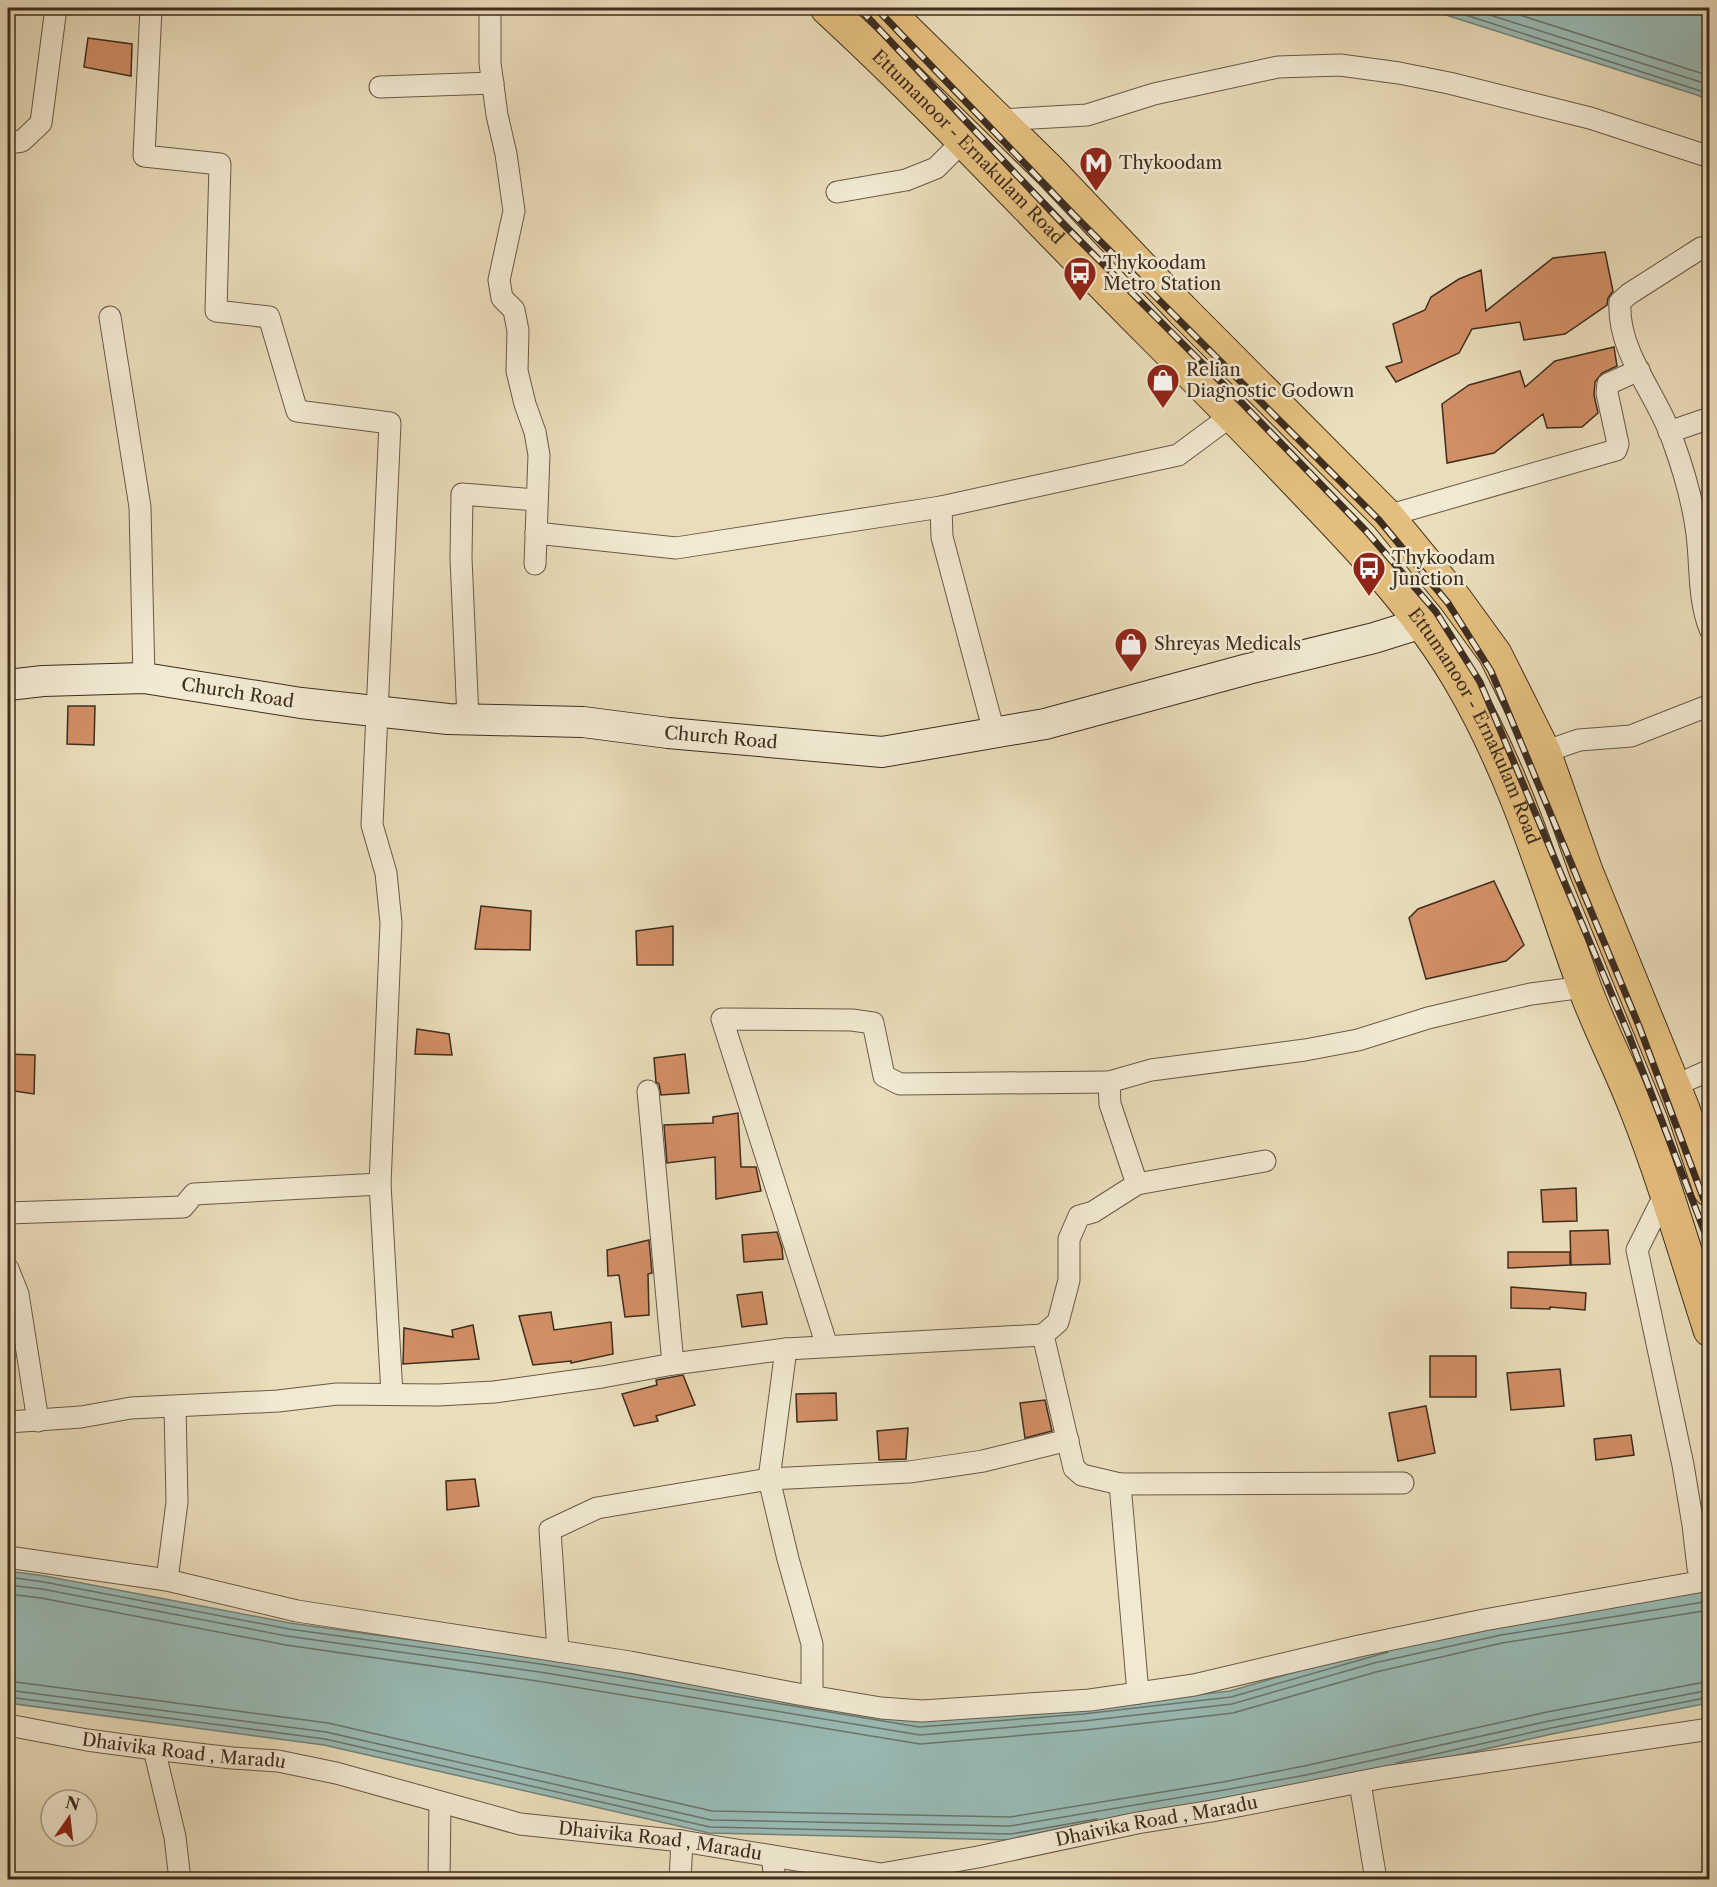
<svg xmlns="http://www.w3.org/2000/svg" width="1717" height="1887" font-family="'Libre Caslon Text',serif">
<rect width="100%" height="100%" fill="#e9ddba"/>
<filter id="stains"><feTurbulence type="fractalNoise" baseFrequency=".00333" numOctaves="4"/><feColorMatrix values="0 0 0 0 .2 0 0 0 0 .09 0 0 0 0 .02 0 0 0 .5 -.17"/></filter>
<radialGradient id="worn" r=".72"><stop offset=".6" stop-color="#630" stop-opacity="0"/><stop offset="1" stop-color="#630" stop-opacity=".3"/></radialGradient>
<path fill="#99bbb6" stroke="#75827a" stroke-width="1.5" d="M1424,8H1709V100L1697,95Z
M8,1571L45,1576L290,1623L548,1659L741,1693L1083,1708L1230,1691L1370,1650L1709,1587V1703L1552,1734L1375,1774L1011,1840L709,1833L324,1745L8,1703Z"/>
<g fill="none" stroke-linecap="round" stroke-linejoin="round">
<path stroke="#6c746b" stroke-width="1.5" d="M1444,8L1710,94
M1468,8L1710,85
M1498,8L1710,76
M8,1577L44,1582L289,1629L547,1665L919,1727L1083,1714L1231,1697L1388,1652
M8,1585L42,1589L287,1636L546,1673L920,1735L1084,1721L1232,1704L1374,1663L1501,1635L1710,1601
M8,1594L41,1598L286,1645L544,1682L920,1744L1085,1730L1233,1713L1376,1672L1502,1643L1710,1610
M8,1681L328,1723L712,1811L1010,1817L1223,1782L1304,1766L1547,1712L1710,1681
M8,1690L326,1732L711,1820L1010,1826L1224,1790L1306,1775L1549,1721L1710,1690
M8,1697L325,1739L710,1827L1011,1834L1097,1819
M1396,1763L1551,1728L1710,1697"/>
</g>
<path fill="#d28e65" stroke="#3e2d20" stroke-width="1.5" d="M88,38L132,44L131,76L84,67Z
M1605,252L1613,291L1608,298L1607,305L1565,334L1524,340L1520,322L1472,329L1459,353L1396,382L1386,367L1402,362L1393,324L1425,310L1431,297L1459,279L1481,270L1486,311L1553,258Z
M1614,347L1617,366L1602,373L1595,382L1594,395L1598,413L1582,427L1547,428L1543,414L1494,453L1447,463L1442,404L1469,385L1520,371L1525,387L1555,361Z
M68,706H95L94,745L67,744Z
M1494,881L1524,945L1506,961L1426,979L1409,918L1418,909Z
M481,906L531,911L530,950L475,949Z
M673,926V965H637L636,931Z
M417,1029L449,1034L452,1055L415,1054Z
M8,1054L35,1055L34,1094L8,1090Z
M685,1054L689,1093L661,1095L659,1084L656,1082L654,1058Z
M738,1113L741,1167H756L761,1191L716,1199L715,1157L667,1163L664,1125L713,1123V1117Z
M1576,1188L1577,1221L1543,1222L1541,1190Z
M1608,1230L1610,1264L1571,1265L1570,1231Z
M777,1232L782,1248L783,1259L744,1262L742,1235Z
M649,1240L652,1273L648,1274L649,1315L625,1317L619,1275L608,1276L607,1250Z
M1508,1252H1570V1265L1508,1268Z
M1511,1287L1586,1293L1585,1310L1550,1307V1309L1511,1308Z
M762,1292L767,1324L742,1327L737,1295Z
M551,1312L554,1330L611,1322L613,1354L571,1363V1361L533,1365L519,1316Z
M473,1325L479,1359L403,1364L404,1328L453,1337L452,1330Z
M1430,1356H1476V1397H1430Z
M1560,1369L1564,1406L1511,1410L1507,1373Z
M683,1375L695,1405L656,1416L658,1421L634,1426L622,1394L657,1385L656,1380Z
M836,1393L837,1420L797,1422L796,1394Z
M1045,1400L1052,1431L1025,1438L1020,1403Z
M1426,1406L1435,1453L1398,1461L1389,1413Z
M908,1428L906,1459L879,1460L877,1431Z
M1631,1435L1634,1455L1596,1460L1594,1439Z
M475,1479L479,1506L447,1510L446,1481Z"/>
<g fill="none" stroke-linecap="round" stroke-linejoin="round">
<defs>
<g id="street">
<path d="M151,8L144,156L220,164L216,311L269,317L297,411L390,423L372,825L386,873L391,923L380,1184L392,1394"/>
<path d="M490,8V63L497,115L506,154L514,211L499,280L502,298L514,310L518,331L517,371L525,404L535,432L539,455L535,564"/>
<path d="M380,87L493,83"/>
<path d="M999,120L1087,115L1154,94L1278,67L1340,65L1399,73L1449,83L1590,118L1704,155"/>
<path d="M8,143L22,141L41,123L56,8"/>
<path d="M837,192L906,180L936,168L964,140"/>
<path d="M1710,247L1701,248L1629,294L1620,302C1617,353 1658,395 1673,441C1684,471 1693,503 1697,534C1701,566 1698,599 1710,629"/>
<path d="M110,317L140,507L144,678"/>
<path d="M1669,432L1710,418"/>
<path d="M941,507L942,537L994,732"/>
<path d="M1387,516L1616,450L1618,444L1607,393L1608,384L1639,370"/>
<path d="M536,533L676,548L941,507L1178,455L1232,415"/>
<path d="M468,719L461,558L462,494L536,500"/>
<path d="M1544,752L1579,740L1631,736L1710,705"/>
<path d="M1674,1086L1710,1070"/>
<path d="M648,1091L673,1364"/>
<path d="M1137,1184L1265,1161"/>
<path d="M8,1213L183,1207L194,1194L380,1184"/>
<path d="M8,1269L18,1294L38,1421"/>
<path d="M1043,1335L1074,1468L1082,1475L1120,1484L1138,1693"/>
<path d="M827,1346L722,1019L852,1020L873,1023L884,1076L900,1084L1109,1082"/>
<path d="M786,1349L769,1479L788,1559L812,1644V1696"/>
<path d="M8,1422L81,1417L131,1408L278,1401L337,1394L438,1395L494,1392L602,1377L673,1364L786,1349L1043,1335L1058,1322L1069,1280V1239L1079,1216L1093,1212L1137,1184L1110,1104L1109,1082L1151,1070L1305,1050L1358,1040L1428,1018L1487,1004L1531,994L1584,987"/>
<path d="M1120,1484L1403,1483"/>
<path d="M8,1557L167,1580L297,1611L630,1662L798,1694L881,1708L922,1711L1090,1700L1194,1685L1359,1646L1484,1620L1704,1581L1698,1568L1693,1525L1683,1465L1637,1250L1665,1194"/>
<path d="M167,1580L177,1502L175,1407"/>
<path d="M558,1651L550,1530L597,1508L769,1479L909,1472L983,1461L1068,1440"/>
<path id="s1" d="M8,1725L87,1740L154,1749L232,1758L278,1761L336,1773L520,1824L682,1841L881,1874L978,1857L1137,1823L1212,1811L1385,1777L1710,1729"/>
<path d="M154,1749L175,1837L180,1880"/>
<path d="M1360,1783L1376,1880"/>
<path d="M772,1856L775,1880"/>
<path d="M439,1880L440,1802"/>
<path d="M680,1880L682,1841"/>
</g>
<g id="secondary">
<path id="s2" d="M8,685L43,681L144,678L301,703L448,719L583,722L668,733L882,752L1045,724L1248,669L1374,638L1422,623"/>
</g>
<g id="primary">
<path id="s3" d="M827,8C939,111 1041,223 1149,331C1203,385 1256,439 1308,494C1365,553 1421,613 1462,684C1517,778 1547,884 1584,986C1599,1027 1619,1065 1635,1106C1664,1179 1686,1255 1710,1330"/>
<path d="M880,8L901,25L1050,171L1182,310L1387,516L1455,599L1495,654L1544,752L1586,871L1683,1109L1710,1190"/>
</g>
</defs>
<use href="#street" stroke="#695946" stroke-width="23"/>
<use href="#secondary" stroke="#3e2d20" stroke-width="32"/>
<use href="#primary" stroke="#3e2d20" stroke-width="35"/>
<use href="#street" stroke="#f1e9d2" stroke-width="21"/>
<use href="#secondary" stroke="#f1e9d2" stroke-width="30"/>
<use href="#primary" stroke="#e4be7d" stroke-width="33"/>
<defs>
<path id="rail" d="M859,8L1063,224L1242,403L1366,531L1436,612L1480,682L1628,1033L1710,1246
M876,8L1073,214L1379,520L1448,603L1491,671L1639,1026L1710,1216"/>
</defs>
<use href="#rail" stroke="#3e2d20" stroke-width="7"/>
<use href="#rail" stroke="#f1e9d2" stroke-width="4.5" stroke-dasharray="14" stroke-linecap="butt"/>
</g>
<defs>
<symbol id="metro-pin" viewBox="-11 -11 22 30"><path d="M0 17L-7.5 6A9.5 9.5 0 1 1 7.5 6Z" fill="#8f2418" stroke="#f1e9d2"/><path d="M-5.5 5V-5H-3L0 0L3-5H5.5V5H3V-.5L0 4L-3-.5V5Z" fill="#fff"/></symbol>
<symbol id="bus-pin" viewBox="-11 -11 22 30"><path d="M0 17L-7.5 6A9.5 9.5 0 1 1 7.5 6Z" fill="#8f2418" stroke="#f1e9d2"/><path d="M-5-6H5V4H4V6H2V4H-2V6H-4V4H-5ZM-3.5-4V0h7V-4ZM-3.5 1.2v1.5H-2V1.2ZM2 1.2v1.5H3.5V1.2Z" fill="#fff"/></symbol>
<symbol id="shop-pin" viewBox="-11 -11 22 30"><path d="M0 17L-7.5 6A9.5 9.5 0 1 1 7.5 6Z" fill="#8f2418" stroke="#f1e9d2"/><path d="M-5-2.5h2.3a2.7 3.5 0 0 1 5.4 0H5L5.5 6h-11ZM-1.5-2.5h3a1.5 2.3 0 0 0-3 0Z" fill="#fff"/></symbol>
</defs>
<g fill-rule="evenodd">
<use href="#metro-pin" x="1077" y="144" width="38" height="52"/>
<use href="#bus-pin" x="1061" y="254" width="38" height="52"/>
<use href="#shop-pin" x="1144" y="361" width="38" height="52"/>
<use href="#bus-pin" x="1350" y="549" width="38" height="52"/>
<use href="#shop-pin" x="1112" y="625" width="38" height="52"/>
</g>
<g text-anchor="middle" stroke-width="5" stroke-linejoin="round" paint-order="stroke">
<g font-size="18" fill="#3e2d20" stroke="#f1e9d2">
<text dy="6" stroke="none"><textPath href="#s3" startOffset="198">Ettumanoor - Ernakulam Road</textPath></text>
<text dy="6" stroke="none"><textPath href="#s2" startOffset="231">Church Road</textPath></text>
<text dy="6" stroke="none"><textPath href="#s3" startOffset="972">Ettumanoor - Ernakulam Road</textPath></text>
<text dy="6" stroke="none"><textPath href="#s2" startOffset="717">Church Road</textPath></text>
<text dy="6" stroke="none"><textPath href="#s1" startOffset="178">Dhaivika Road , Maradu</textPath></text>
<text dy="6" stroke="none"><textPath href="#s1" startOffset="1168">Dhaivika Road , Maradu</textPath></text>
<text dy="6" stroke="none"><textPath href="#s1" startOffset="664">Dhaivika Road , Maradu</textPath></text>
</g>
<g font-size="18" fill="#3e2d20" stroke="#f1e9d2" text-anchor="start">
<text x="1119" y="169">Thykoodam</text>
<text x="1103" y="269">Thykoodam<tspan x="1103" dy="21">Metro Station</tspan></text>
<text x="1186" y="376">Relian<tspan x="1186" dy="21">Diagnostic Godown</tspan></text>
<text x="1392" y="564">Thykoodam<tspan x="1392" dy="21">Junction</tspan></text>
<text x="1154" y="650">Shreyas Medicals</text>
</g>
</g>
<rect width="1717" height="1887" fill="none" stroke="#e9ddba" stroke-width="30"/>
<rect x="9" y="9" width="1699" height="1869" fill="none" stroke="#3e2d20" stroke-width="3"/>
<rect x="15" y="15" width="1687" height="1857" fill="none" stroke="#3e2d20" stroke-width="1.5"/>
<g transform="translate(69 1818) rotate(14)"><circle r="28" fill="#f1e9d2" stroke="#a99e8b" stroke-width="1.5"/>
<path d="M0-4.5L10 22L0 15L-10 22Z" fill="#8f2418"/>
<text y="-9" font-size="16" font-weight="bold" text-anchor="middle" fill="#3e2d20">N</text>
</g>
<rect width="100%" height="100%" filter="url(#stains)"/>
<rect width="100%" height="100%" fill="url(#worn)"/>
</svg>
